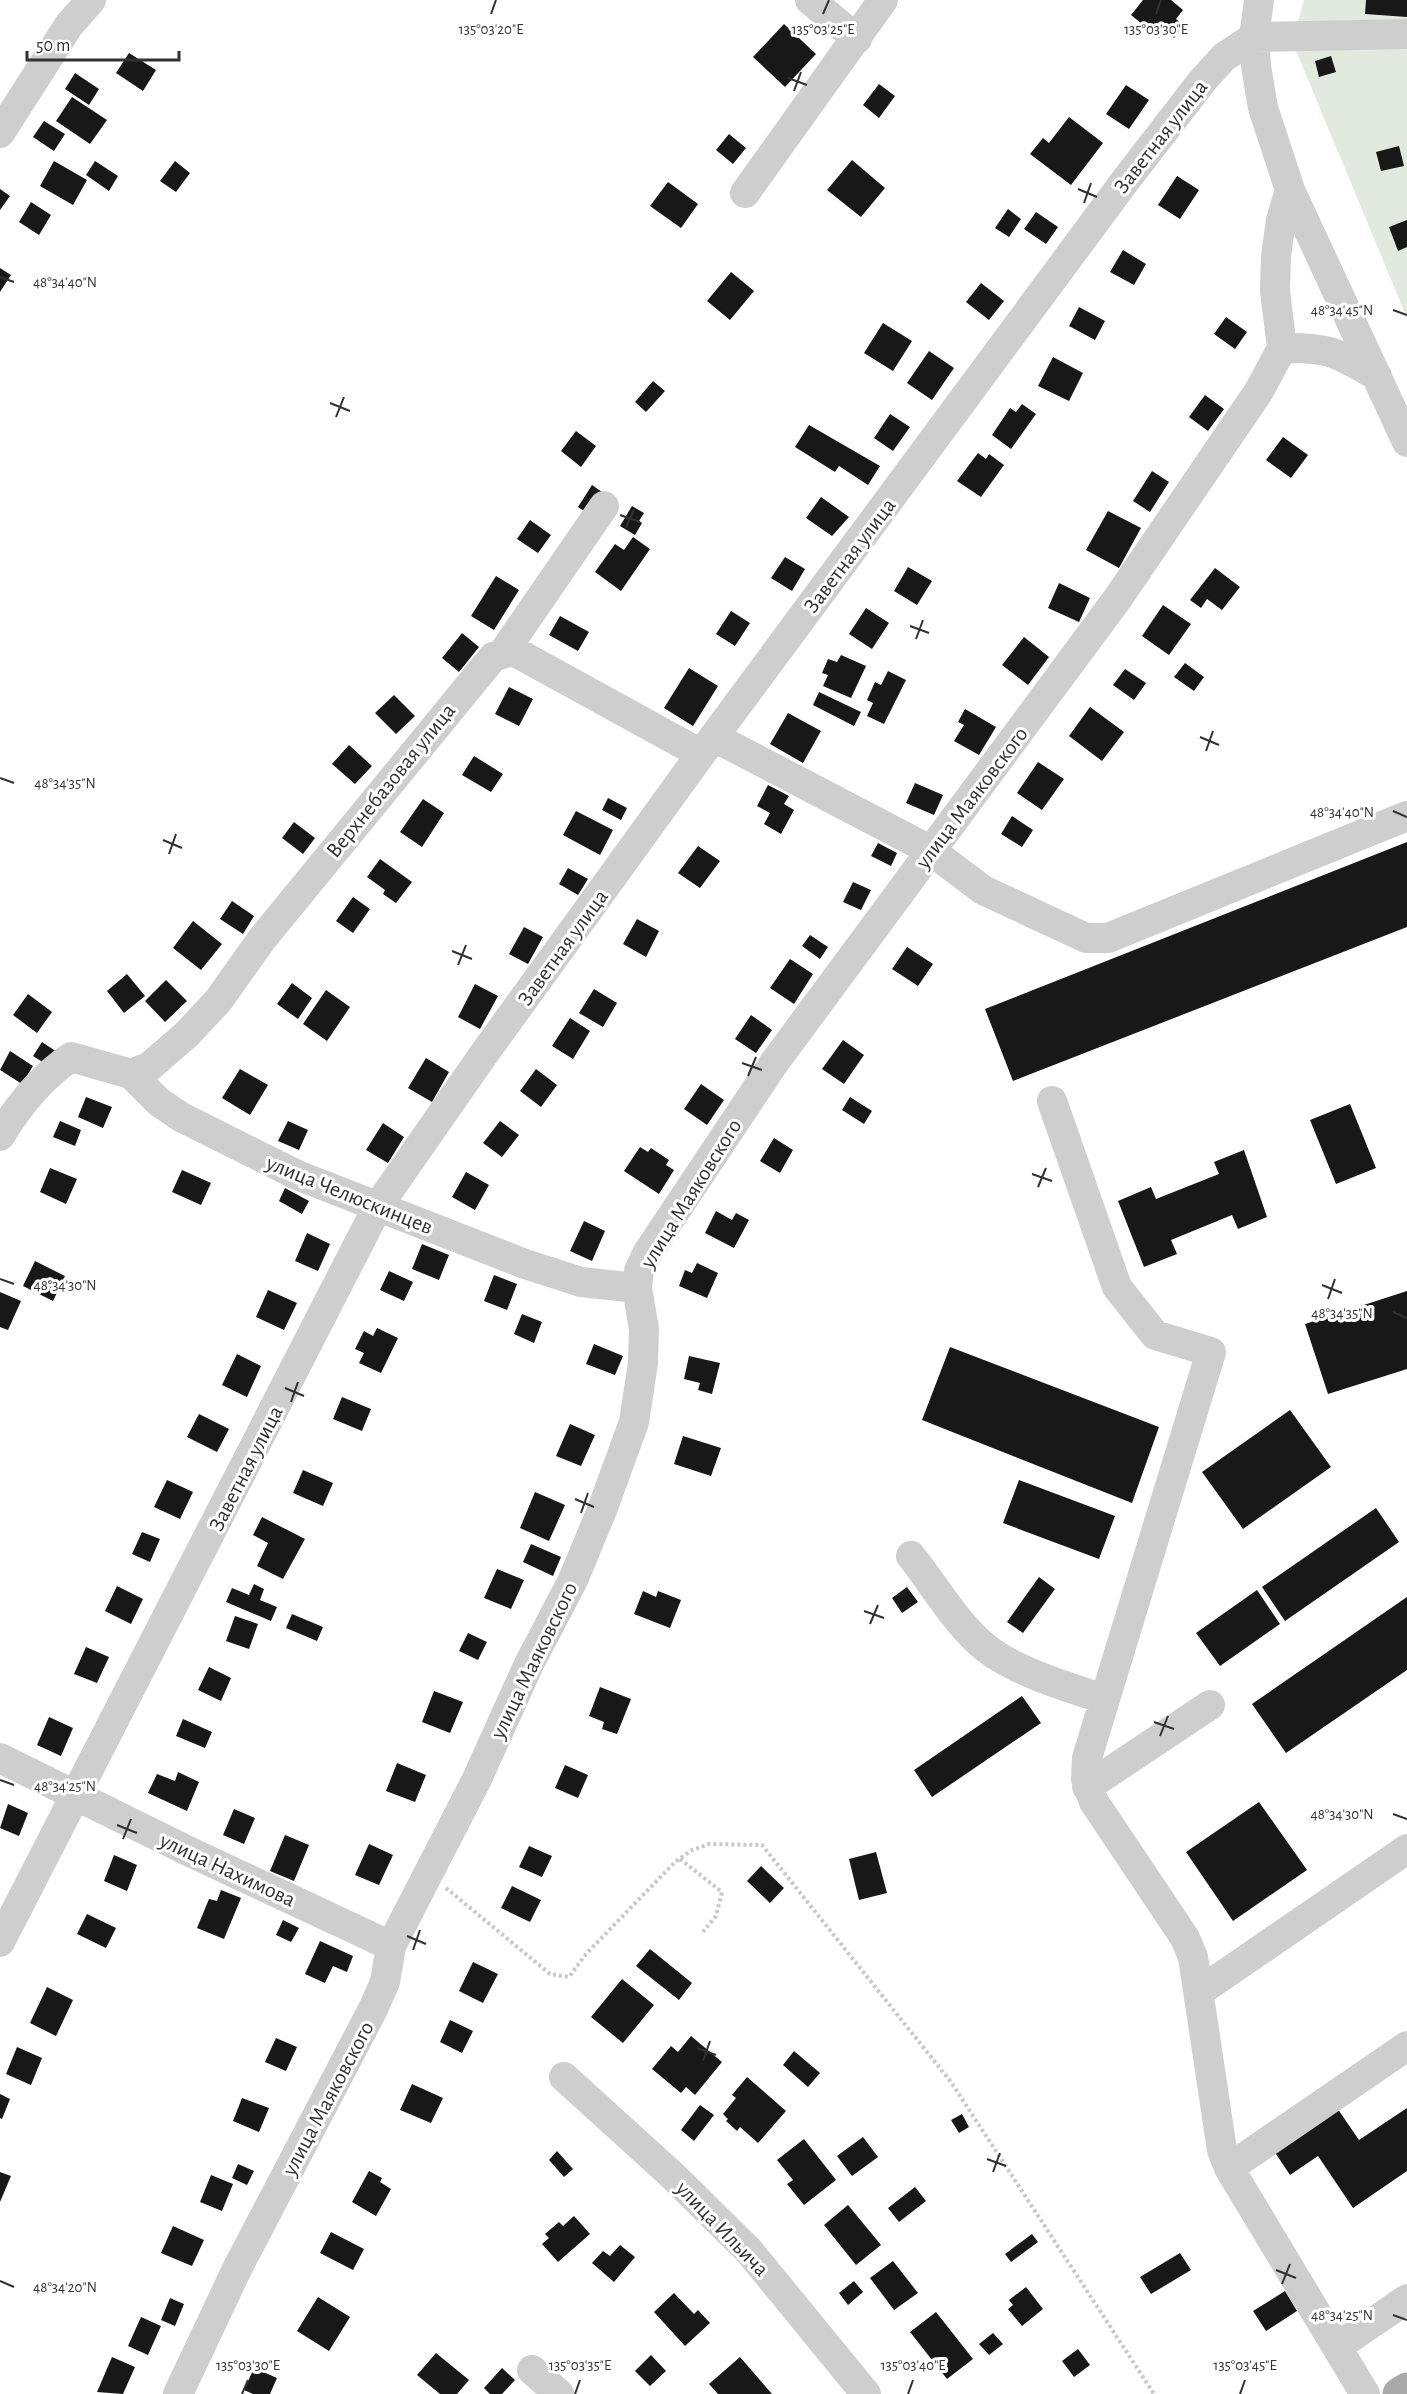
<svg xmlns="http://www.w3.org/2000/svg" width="1407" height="2394" font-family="'Alegreya Sans',sans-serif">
<rect width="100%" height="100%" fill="#fff"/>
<path fill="#e2e9de" d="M1304,0H1407V318L1292,41Z"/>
<path fill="#181818" d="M1143,0H1171L1183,10L1176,19L1184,26L1174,38L1165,30L1159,38L1131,15Z
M1366,0H1407V17L1365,14Z
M784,24L816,54L785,87L753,57Z
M129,53L156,70L143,91L116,73Z
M1331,56L1336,72L1319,77L1315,61Z
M75,73L99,89L89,105L65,89Z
M879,84L895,96L879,118L863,105Z
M1126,85L1149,100L1129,129L1106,114Z
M72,97L107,120L90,144L56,121Z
M1069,117L1103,143L1071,185L1030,154L1043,138L1049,143Z
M44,121L65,134L54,151L33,137Z
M729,134L746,148L733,164L716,150Z
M1399,146L1404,166L1381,171L1376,152Z
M852,160L885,188L861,217L827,190Z
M54,161L87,180L73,205L40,186Z
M95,161L118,176L109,191L86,175Z
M175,161L190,173L176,192L160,181Z
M1177,176L1199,190L1180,219L1158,205Z
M668,182L698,204L681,228L650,206Z
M0,189L10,196L0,210Z
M31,202L51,215L39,235L19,222Z
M1008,209L1021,219L1009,237L995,228Z
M1036,212L1058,227L1046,244L1024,229Z
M1407,220V247L1398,251L1389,227Z
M1123,250L1146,264L1134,285L1110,272Z
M0,268L11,275L0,292Z
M731,272L754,291L730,320L707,301Z
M981,283L1004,301L989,320L966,302Z
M1079,307L1105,321L1095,340L1069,326Z
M1226,317L1247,332L1235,349L1214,334Z
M883,323L912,341L893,371L864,353Z
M929,351L954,368L932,400L907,383Z
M1053,357L1083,373L1069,401L1038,386Z
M653,381L665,391L646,412L635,402Z
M1205,395L1224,409L1208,431L1189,417Z
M1022,404L1036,414L1011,449L992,435L1010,408L1016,412Z
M890,414L910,427L893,451L874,438Z
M809,425L880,466L868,485L839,466L835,472L795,447Z
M576,431L596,446L581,467L561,451Z
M1283,437L1308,455L1291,478L1266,460Z
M978,453L986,459L989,454L1004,465L981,497L957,481Z
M1152,471L1169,482L1150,512L1133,501Z
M592,485L602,492L587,513L578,507Z
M821,497L849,517L832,536L806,518Z
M632,506L644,513L639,521L642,523L635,535L620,526Z
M1108,511L1141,528L1119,568L1086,550Z
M530,520L551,535L538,553L517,539Z
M633,537L650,549L621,591L595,572L615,544L624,550Z
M785,557L805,569L792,591L771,578Z
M908,567L932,581L917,605L894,591Z
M1215,568L1240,587L1222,610L1207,599L1201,608L1190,600Z
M496,576L519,590L494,630L471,616Z
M1059,583L1090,598L1079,622L1048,608Z
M1163,605L1191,624L1169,655L1142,636Z
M866,608L889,623L872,649L849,634Z
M731,611L750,623L735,646L716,634Z
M560,616L589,632L578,651L549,635Z
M462,633L479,647L459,672L442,658Z
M1024,637L1049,657L1028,685L1002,665Z
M841,655L866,666L851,698L823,686L828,675L822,673L828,659L837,662Z
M1185,663L1204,677L1194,691L1174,677Z
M689,668L718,686L693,726L664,708Z
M1125,669L1146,683L1134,700L1113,685Z
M888,671L906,680L884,724L867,716L873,703L867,700L875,682L881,685Z
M509,687L533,699L519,726L495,714Z
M819,692L861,712L854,726L813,705Z
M394,695L415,716L396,734L375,713Z
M1090,707L1124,732L1102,761L1069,736Z
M965,709L996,727L979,755L954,741L964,725L958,722Z
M788,713L821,731L803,763L770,744Z
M349,745L372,766L355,784L332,764Z
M474,756L503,774L491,792L462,775Z
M1038,762L1064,779L1042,810L1017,793Z
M915,783L943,795L934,815L906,803Z
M768,785L789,796L784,804L794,810L781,834L764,824L770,813L757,806Z
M608,798L627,808L621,820L602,810Z
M423,799L444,813L422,847L400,832Z
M576,811L613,830L600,855L563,835Z
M1012,816L1033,830L1022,847L1001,834Z
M294,822L315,838L303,854L282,838Z
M1407,842V927L1013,1081L985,1009Z
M878,843L897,853L891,866L871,856Z
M698,846L720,861L700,888L678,873Z
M380,859L412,882L396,903L383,894L385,890L367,877Z
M568,868L588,879L578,895L559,884Z
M853,882L871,890L861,910L843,902Z
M353,897L370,909L353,933L336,921Z
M232,901L254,916L243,934L220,919Z
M637,919L659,931L646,957L623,944Z
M193,921L222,944L201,970L173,948Z
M524,927L543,937L528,964L509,954Z
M810,935L828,947L820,959L802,946Z
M907,947L933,964L918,986L892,969Z
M790,959L813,974L794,1004L770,988Z
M127,974L145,996L124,1013L107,991Z
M166,980L187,1001L165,1022L145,1001Z
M292,983L312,998L298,1019L277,1004Z
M475,984L498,996L480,1029L458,1017Z
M594,989L617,1003L603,1027L579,1013Z
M326,990L350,1007L327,1041L303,1024Z
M28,994L52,1012L37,1033L13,1015Z
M751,1015L772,1030L756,1053L735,1039Z
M570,1018L590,1031L573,1059L552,1046Z
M843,1040L864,1055L844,1084L822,1069Z
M42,1042L60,1054L52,1068L33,1056Z
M10,1051L33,1066L22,1084L0,1070Z
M426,1058L449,1072L432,1102L408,1088Z
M240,1069L268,1085L250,1115L222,1098Z
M536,1069L557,1085L541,1107L520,1091Z
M701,1084L724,1100L707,1125L684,1109Z
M86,1097L112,1107L103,1128L78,1117Z
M850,1097L872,1111L864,1124L842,1110Z
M1350,1104L1376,1168L1336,1184L1310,1120Z
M60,1121L81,1130L75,1146L53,1137Z
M288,1121L308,1130L299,1150L278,1141Z
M500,1121L519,1135L502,1157L483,1143Z
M383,1123L404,1137L388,1163L366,1150Z
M774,1138L793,1150L780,1173L760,1161Z
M640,1147L648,1152L651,1148L669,1160L666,1165L674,1170L659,1194L624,1171Z
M1244,1150L1267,1217L1238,1229L1232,1215L1171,1240L1177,1254L1144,1267L1118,1201L1151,1187L1156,1199L1219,1174L1214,1162Z
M50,1168L77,1179L66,1204L40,1192Z
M182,1170L211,1183L201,1205L172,1192Z
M466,1172L489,1185L475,1210L452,1197Z
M285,1188L309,1201L302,1214L279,1201Z
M716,1211L732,1220L736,1213L749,1220L734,1248L705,1233Z
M584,1221L605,1231L592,1261L570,1251Z
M307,1233L330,1244L318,1271L295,1261Z
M422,1244L449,1255L439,1280L412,1269Z
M35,1261L65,1276L53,1301L23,1286Z
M697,1263L718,1273L707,1298L679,1286L685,1270L692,1273Z
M389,1271L413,1282L404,1301L380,1290Z
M494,1275L517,1284L507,1310L484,1301Z
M268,1290L297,1303L284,1330L256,1317Z
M1407,1291V1369L1328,1394L1305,1324Z
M0,1292L21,1301L8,1330L0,1327Z
M522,1314L542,1322L534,1343L514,1334Z
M377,1328L398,1338L381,1373L359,1363L364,1353L355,1349L364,1331L373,1336Z
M594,1344L623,1356L615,1375L586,1364Z
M950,1347L1159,1427L1132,1503L922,1420Z
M237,1354L261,1366L247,1397L222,1385Z
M689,1356L720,1363L712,1394L698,1390L700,1383L684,1379Z
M342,1397L371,1409L362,1431L333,1419Z
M1290,1410L1331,1467L1243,1529L1202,1472Z
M199,1414L229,1429L217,1452L187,1437Z
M570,1424L595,1435L581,1466L556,1456Z
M683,1436L721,1448L711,1476L674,1464Z
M303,1470L333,1483L323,1506L293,1493Z
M167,1480L193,1492L180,1519L154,1507Z
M1019,1480L1115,1516L1099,1559L1003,1523Z
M535,1492L565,1505L549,1541L520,1528Z
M1376,1508L1399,1542L1285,1621L1262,1587Z
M262,1517L305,1539L283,1579L257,1566L268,1543L253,1535Z
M142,1532L160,1539L150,1562L132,1554Z
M531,1544L561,1557L553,1576L523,1562Z
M497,1569L524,1580L511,1609L484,1598Z
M1039,1577L1055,1589L1023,1633L1007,1622Z
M254,1584L264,1589L260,1600L277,1607L271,1621L226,1602L232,1588L249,1595Z
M117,1586L143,1599L131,1624L105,1611Z
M907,1587L918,1602L902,1613L892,1598Z
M1257,1590L1280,1624L1220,1666L1196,1633Z
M643,1591L656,1597L658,1591L681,1600L670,1628L634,1614Z
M1407,1597V1670L1286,1753L1252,1704Z
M292,1614L323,1627L317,1641L286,1628Z
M235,1616L258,1624L249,1649L226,1641Z
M468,1633L487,1642L478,1660L459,1651Z
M86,1647L109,1657L97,1683L74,1674Z
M209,1667L231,1678L221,1701L198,1690Z
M600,1687L631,1699L617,1734L602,1729L604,1722L589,1716Z
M434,1691L463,1702L450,1733L422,1722Z
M1022,1696L1041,1723L932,1797L914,1770Z
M49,1717L73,1728L61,1756L37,1745Z
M183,1719L212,1732L205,1748L176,1736Z
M397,1763L426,1775L415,1802L386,1791Z
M565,1765L588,1775L578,1798L555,1788Z
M178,1772L199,1782L187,1811L148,1793L157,1774L175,1781Z
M1259,1802L1307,1870L1233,1921L1186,1852Z
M8,1804L28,1813L19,1836L0,1828Z
M234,1809L255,1818L244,1844L223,1835Z
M285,1835L309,1845L294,1881L270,1871Z
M369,1844L393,1855L379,1885L355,1875Z
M529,1846L552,1856L542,1877L519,1867Z
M876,1852L887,1893L859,1900L849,1859Z
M114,1855L137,1865L127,1891L104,1881Z
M761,1866L784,1888L770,1903L747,1881Z
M512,1886L541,1900L530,1922L501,1908Z
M221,1890L241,1898L224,1939L197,1928L209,1899L217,1901Z
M87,1914L116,1928L106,1948L77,1934Z
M283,1920L299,1928L291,1942L276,1935Z
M320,1941L353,1956L347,1972L333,1966L325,1983L305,1974Z
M650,1949L692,1983L679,2000L636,1966Z
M473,1962L498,1974L483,2003L459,1991Z
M622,1979L654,2005L623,2043L591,2017Z
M47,1987L73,2000L56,2036L30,2023Z
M450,2020L473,2031L462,2053L440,2042Z
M691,2036L722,2062L695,2095L686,2087L681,2093L652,2069L671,2046L678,2052Z
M276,2038L297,2047L286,2071L265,2062Z
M17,2047L42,2058L31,2085L6,2074Z
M794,2051L820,2073L808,2087L783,2065Z
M747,2077L786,2111L758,2143L740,2127L737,2131L726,2121L728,2119L723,2114L736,2098L732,2095Z
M412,2084L443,2098L431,2123L400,2110Z
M0,2094L10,2099L2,2119L0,2118Z
M242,2098L269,2108L259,2132L233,2121Z
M700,2105L714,2115L694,2141L681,2130Z
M1335,2105L1359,2140L1407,2108V2171L1353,2208L1318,2156L1290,2175L1272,2148Z
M962,2114L969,2127L959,2133L951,2120Z
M863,2137L878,2157L852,2176L837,2156Z
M804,2139L836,2180L804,2205L787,2184L793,2180L777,2160Z
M557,2151L573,2169L564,2177L549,2160Z
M238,2164L254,2171L247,2185L232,2178Z
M369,2171L382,2178L380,2182L391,2189L376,2216L352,2202Z
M0,2172L11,2176L0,2202Z
M211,2175L233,2184L222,2211L200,2202Z
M915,2187L926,2201L899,2222L888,2208Z
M848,2205L881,2245L856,2265L824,2225Z
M574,2216L590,2234L558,2262L542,2244L549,2238L545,2234L559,2222L563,2226Z
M173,2226L204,2240L192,2266L161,2253Z
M331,2232L364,2249L353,2270L320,2253Z
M1032,2234L1038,2242L1011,2262L1005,2254Z
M620,2245L635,2257L614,2282L592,2263L603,2251L610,2256Z
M1180,2253L1191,2270L1151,2294L1140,2277Z
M893,2261L918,2293L894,2310L870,2278Z
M854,2281L863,2292L848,2305L839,2293Z
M1026,2287L1043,2309L1022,2326L1008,2309L1013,2305L1009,2300Z
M1285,2291L1297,2311L1266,2331L1253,2311Z
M674,2293L694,2314L698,2310L710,2323L685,2346L654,2312Z
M318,2297L350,2317L329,2351L297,2331Z
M170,2298L184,2304L175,2326L161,2320Z
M936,2312L973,2359L947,2379L910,2332Z
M141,2317L161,2326L148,2355L128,2346Z
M993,2333L1003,2344L989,2355L979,2344Z
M1078,2349L1090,2365L1074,2377L1062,2361Z
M436,2353L469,2380L457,2394H440L417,2375Z
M651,2355L666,2371L650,2386L635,2371Z
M112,2357L135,2367L123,2394L97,2392Z
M740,2357L772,2394H718L709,2384Z
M254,2368L277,2378L270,2394H253L244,2390Z
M502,2368L515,2380L502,2394H490L484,2388Z"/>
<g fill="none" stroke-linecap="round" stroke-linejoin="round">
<path stroke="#c8c8c8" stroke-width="4" stroke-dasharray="3 3" stroke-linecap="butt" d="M680,1859L722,1892L716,1916L703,1932
M446,1888L550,1974L569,1977L586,1954L675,1862L692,1850L709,1844L762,1845L951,2082L1154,2394"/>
<path stroke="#cecece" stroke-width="30" d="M810,0L857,39
M1259,0L1254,37L1256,66L1263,108L1290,190L1407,442
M0,133L69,25L91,0
M745,193L883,0
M1282,348C1330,347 1337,353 1377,376
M503,653L604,506
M714,737L930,850L983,890L1086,938H1108L1407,816
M131,1074L149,1067L186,1035L218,1001L262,939L493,657L511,651L521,655L701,754
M1052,1101L1117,1287L1155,1335L1211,1352L1087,1758L1086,1779L1094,1802L1185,1938L1193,1957L1222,2150L1229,2168L1365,2394
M0,1136C18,1106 42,1077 71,1057L131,1074L159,1102L181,1117L297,1175L525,1264L581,1282L637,1288
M911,1556C935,1586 956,1624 986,1648C1014,1671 1070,1688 1104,1699
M0,1758L188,1851L391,1946
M1087,1787L1210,1705
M0,1942L378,1206L486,1051L701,754L1125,181L1203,80L1224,57L1254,37L1407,34
M1199,1992L1407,1849
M564,2077L673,2176L749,2251L866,2394
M1229,2168L1407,2046
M1337,2347L1407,2299
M532,2370L559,2394
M178,2394L237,2269L373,2009L385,1982L391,1946L476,1781L529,1664L573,1580L602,1510L634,1422L643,1363L644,1329L637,1288L639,1271L648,1252L774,1063L1118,598L1259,391L1282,348L1275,291L1276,256L1281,220L1290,190"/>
<path stroke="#a9a9a9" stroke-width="33" d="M1399,2394L1407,2389"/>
</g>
<path fill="none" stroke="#313131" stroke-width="2" d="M491,14L496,0M823,14L829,0M1156,14L1161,0M788,78L807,85M794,91L801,72M1078,189L1097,197M1084,203L1091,183M0,277L14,282M1393,310L1407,315M330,403L350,411M336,417L344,397M620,515L640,522M626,528L634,509M910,626L929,633M916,639L923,620M1200,737L1219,745M1206,751L1213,731M0,778L14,783M1393,811L1407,817M163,840L182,848M169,854L176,834M452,951L472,959M458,965L466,945M742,1063L762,1070M748,1076L756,1057M1032,1174L1052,1181M1038,1187L1046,1168M0,1279L14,1284M1322,1285L1342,1293M1328,1299L1335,1279M1393,1312L1407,1318M285,1388L304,1396M291,1402L298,1382M575,1499L594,1507M581,1513L588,1493M864,1611L884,1618M870,1624L878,1605M1154,1722L1174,1729M1160,1736L1168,1716M0,1780L14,1785M1393,1814L1407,1819M117,1825L137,1833M123,1839L131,1819M407,1936L426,1944M413,1950L420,1930M697,2048L716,2055M703,2061L710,2041M987,2159L1006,2166M993,2172L1000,2153M1276,2270L1296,2278M0,2281L14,2287M1282,2284L1290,2264M1393,2315L1407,2320M242,2394L248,2380M575,2394L580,2380M908,2394L913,2380M1240,2394L1245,2380"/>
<g text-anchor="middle" stroke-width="6" stroke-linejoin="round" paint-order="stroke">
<g font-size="22" fill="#313131" stroke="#fff">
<text transform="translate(1160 136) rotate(-52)" y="8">Заветная улица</text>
<text transform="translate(849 555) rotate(-53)" y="8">Заветная улица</text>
<text transform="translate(390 780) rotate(-51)" y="8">Верхнебазовая улица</text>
<text transform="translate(971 797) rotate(-53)" y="8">улица Маяковского</text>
<text transform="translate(562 947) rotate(-54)" y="8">Заветная улица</text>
<text transform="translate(690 1193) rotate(-58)" y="8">улица Маяковского</text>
<text transform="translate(350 1194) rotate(22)" y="8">улица Челюскинцев</text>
<text transform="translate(245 1468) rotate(-63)" y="8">Заветная улица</text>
<text transform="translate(533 1660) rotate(-64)" y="8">улица Маяковского</text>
<text transform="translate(228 1869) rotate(25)" y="8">улица Нахимова</text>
<text transform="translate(327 2098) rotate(-62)" y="8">улица Маяковского</text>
<text transform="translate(723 2228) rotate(46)" y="8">улица Ильича</text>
</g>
</g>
<g font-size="15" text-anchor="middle" fill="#313131" stroke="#fff" stroke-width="6" stroke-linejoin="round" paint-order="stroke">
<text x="491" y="34">135°03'20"E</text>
<text x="1156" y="34">135°03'30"E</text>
<text x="823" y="34">135°03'25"E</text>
<text x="65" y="287">48°34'40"N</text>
<text x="1342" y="315">48°34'45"N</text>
<text x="65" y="788">48°34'35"N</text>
<text x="1342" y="817">48°34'40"N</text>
<text x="65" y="1290">48°34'30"N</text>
<text x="1342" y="1318">48°34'35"N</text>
<text x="65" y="1791">48°34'25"N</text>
<text x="1342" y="1819">48°34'30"N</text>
<text x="65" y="2292">48°34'20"N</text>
<text x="1342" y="2320">48°34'25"N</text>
<text x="248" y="2370">135°03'30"E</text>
<text x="580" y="2370">135°03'35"E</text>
<text x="913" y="2370">135°03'40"E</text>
<text x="1245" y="2370">135°03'45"E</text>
</g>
<path d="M27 51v9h152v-9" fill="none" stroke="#313131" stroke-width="3"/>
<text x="36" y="51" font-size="18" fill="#313131" stroke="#ffffff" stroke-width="4.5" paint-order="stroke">50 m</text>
</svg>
